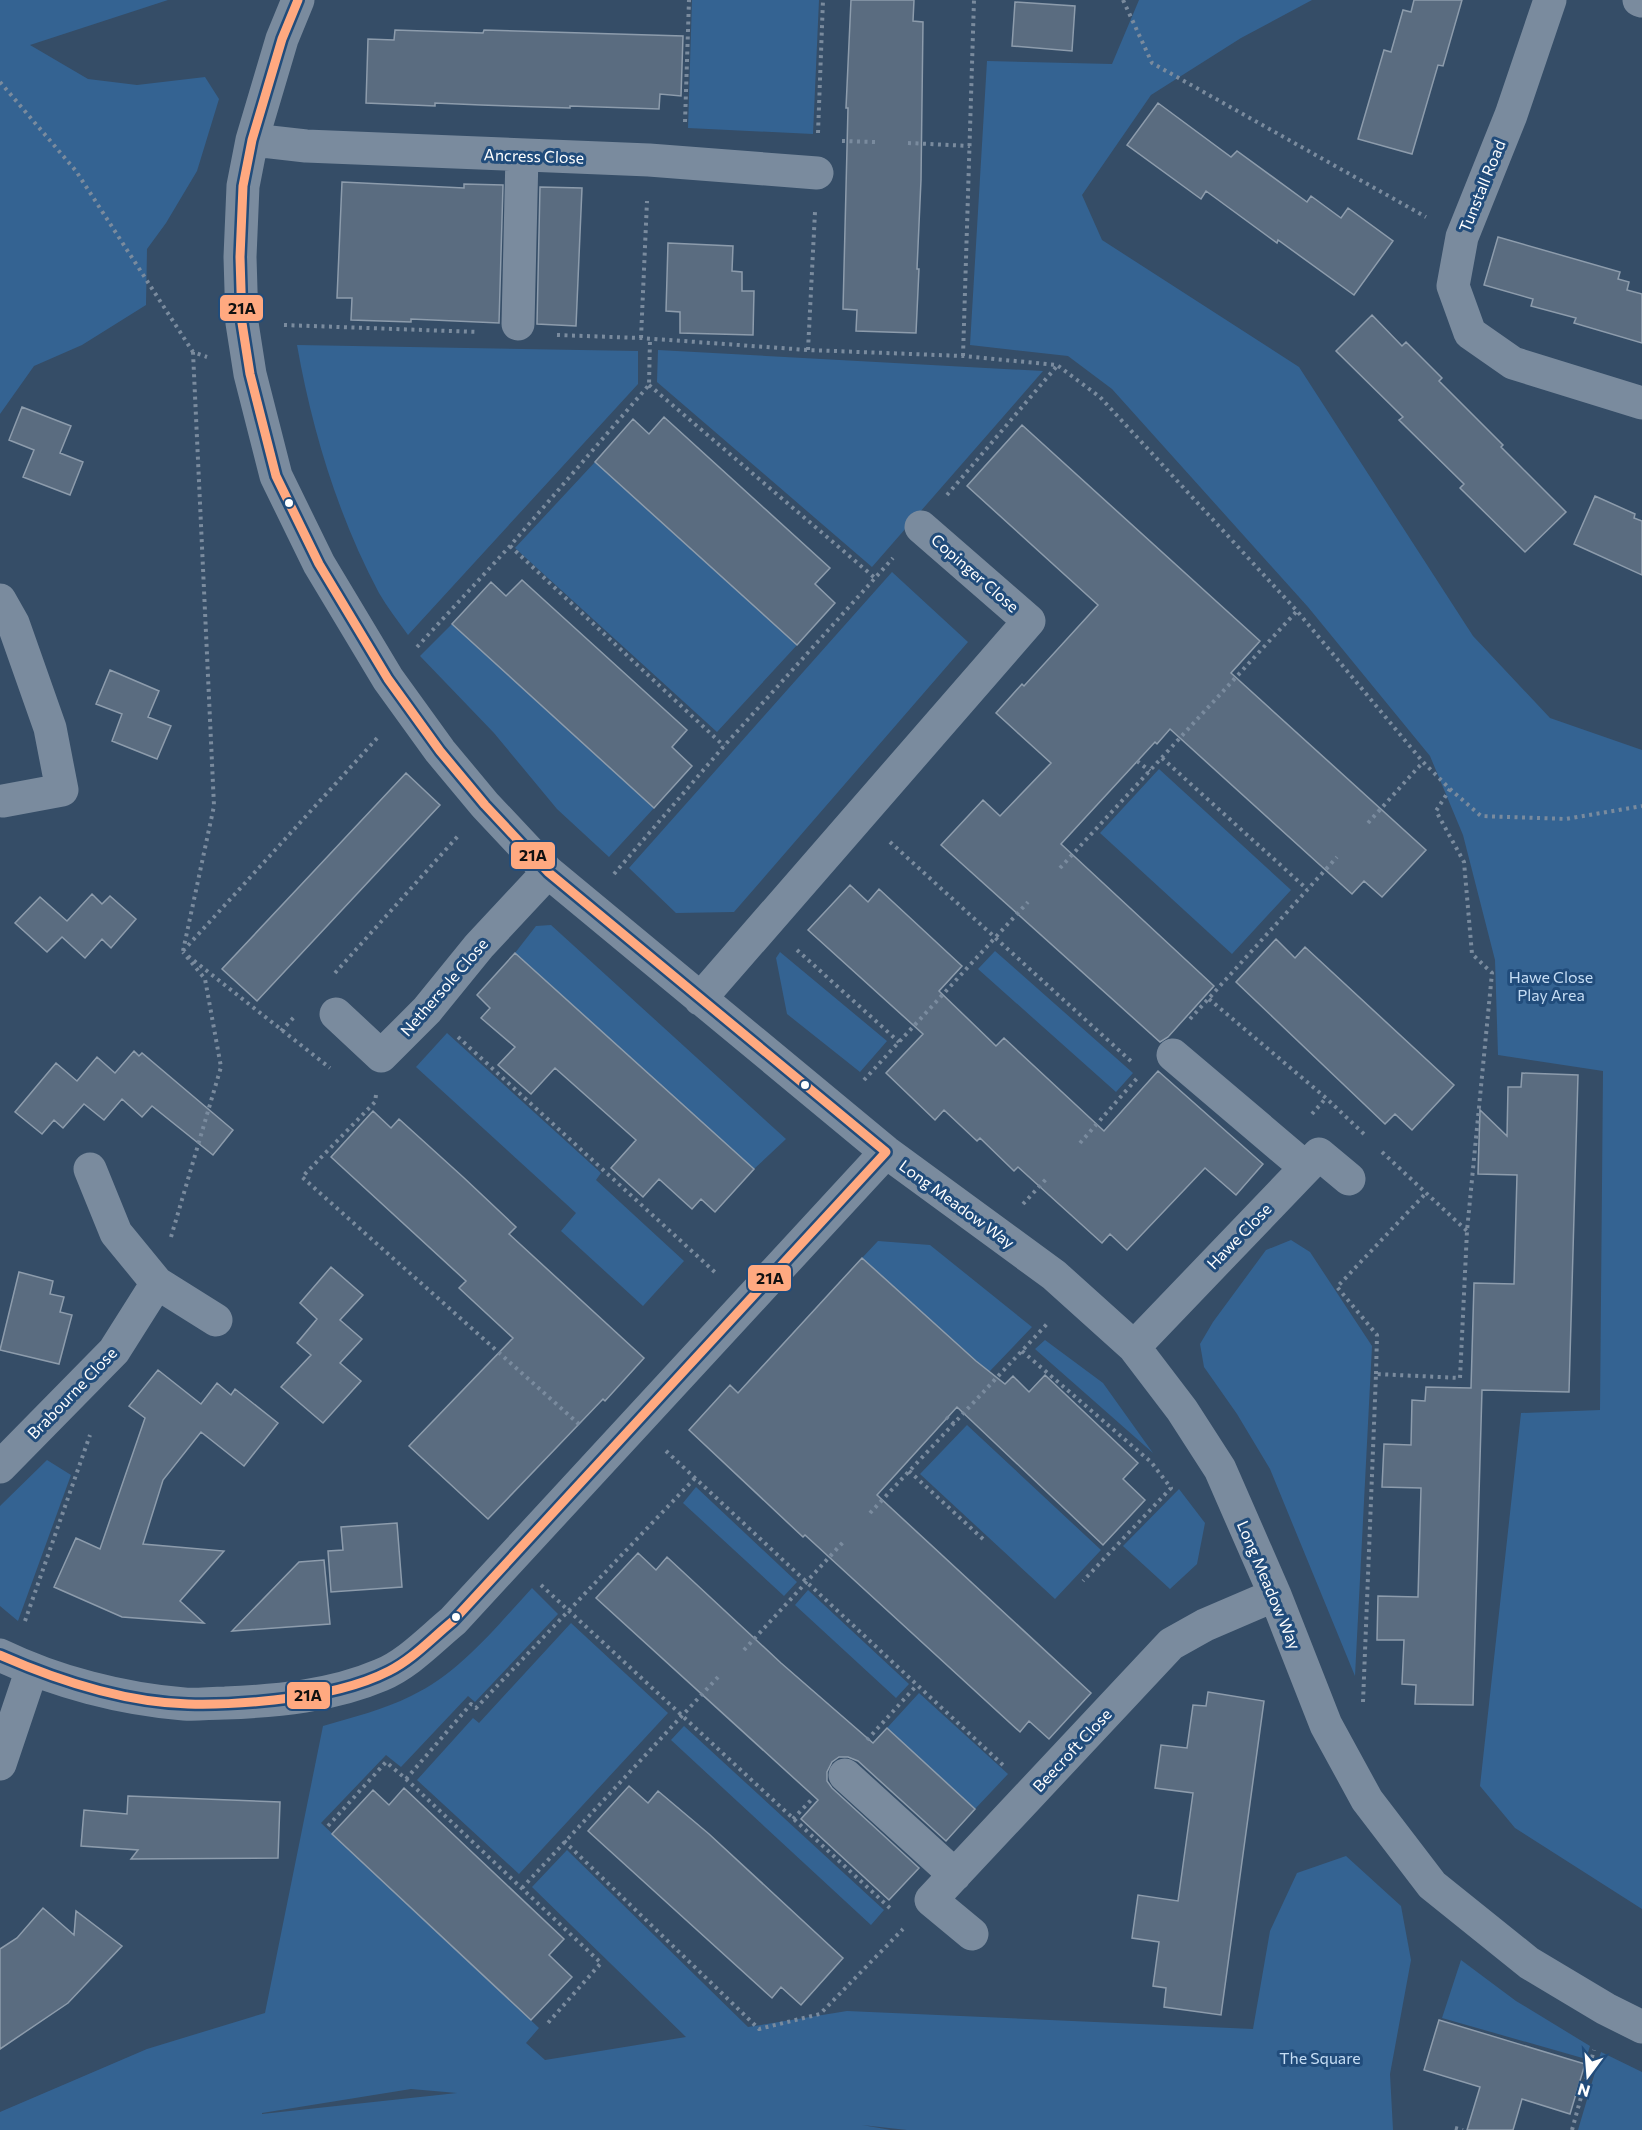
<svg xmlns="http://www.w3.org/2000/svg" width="1642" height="2130" font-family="Commissioner,sans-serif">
<rect width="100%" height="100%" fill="#354d67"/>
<path fill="#346392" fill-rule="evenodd" d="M0,0H168L30,45L88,79L137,85L205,77L219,99L197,171L166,223L147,249L146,305L82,345L34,366L0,414Z
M692,0H819L813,134L688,128Z
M1139,0H1312L1241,38L1151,95L1082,195L1102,240L1299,367L1473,636L1550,718L1642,750V1909L1515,1828L1480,1786L1521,1413L1600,1410L1603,1071L1498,1055L1495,960L1463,835L1430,756L1308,607L1112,389L1068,356L970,345L987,61L1112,64Z
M297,345L638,351V384L408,635C398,621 387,607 379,593C338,516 312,430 297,345Z
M658,350L1043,371L872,567L657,382Z
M595,462L797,645L717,732L515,548Z
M892,572L968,642L734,912L676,913L629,868Z
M452,624L654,808L609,857L557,809L494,733L420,656Z
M1159,769L1291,890L1232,954L1100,833Z
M551,925L786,1139L754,1169L515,953L536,926Z
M995,951L1133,1073L1116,1092L978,969Z
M780,952L887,1041L860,1072L787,1014L776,958Z
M447,1033L601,1173L596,1180L684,1261L643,1306L561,1231L576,1213L416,1067Z
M1291,1240L1310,1252L1372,1346L1355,1676L1270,1469L1237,1414L1204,1367L1200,1344L1213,1322L1266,1250Z
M878,1241L930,1245L1032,1327L989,1372L862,1258Z
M1045,1340L1103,1383L1153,1453L1035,1349Z
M967,1425L1101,1550L1055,1599L920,1474Z
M47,1460L71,1475L18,1621L0,1606V1506Z
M696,1487L797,1582L784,1596L683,1503Z
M1179,1489L1205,1523L1197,1564L1170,1589L1123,1546Z
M532,1588L558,1614L475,1702L468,1696L401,1767L386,1755L321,1823L539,2028L526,2043L545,2060L686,2037L532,1887L567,1850L748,2027L847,2011L1253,2029L1270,1931L1297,1873L1346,1856L1401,1906L1411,1960L1390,2074L1393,2130H907L862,2125L891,2130H0V2112L147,2049L265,2013L323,1726C353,1717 383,1710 411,1696C460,1673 496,1627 532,1588ZM411,2089L457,2093L262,2114V2113Z
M808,1590L909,1684L896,1698L795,1605Z
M571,1623L668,1713L519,1874L417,1780L473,1718L479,1723Z
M919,1693L1008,1774L975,1809L887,1728Z
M684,1726L884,1910L871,1925L671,1740Z
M1461,1960L1516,2001L1590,2046L1586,2059L1442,2018Z
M1601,2052L1642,2072V2130H1578Z"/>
<path fill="#5a6c80" stroke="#8d9cac" stroke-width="1.5" d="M851,0H914L913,21L923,22L921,180L917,269H919L916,333L856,331L857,310L843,309L848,108H846Z
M1414,0H1462L1443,66L1438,65L1412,154L1358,139L1384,50L1391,52L1403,10L1411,12Z
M1015,2L1075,6L1072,51L1012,46Z
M395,30L483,33L484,30L683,36L681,96L660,94L659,109L570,106V108L481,105L435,103V106L366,103L368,39L394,40Z
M1158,103L1231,157L1237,151L1307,202L1311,196L1341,218L1348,208L1393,241L1354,295L1278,240L1277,243L1206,191L1201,199L1127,145Z
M342,182L464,188V184L503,185L499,323L411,319V322L351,320L352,298H337Z
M540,187L582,188L576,326L537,324Z
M1498,237L1620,272L1618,279L1629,282L1627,290L1642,294V343L1574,323L1576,318L1531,306L1533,299L1484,285Z
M668,243L733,246L732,271L742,272V291H754L753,335L680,333V312L666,311Z
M1372,315L1402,346L1406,342L1442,378L1439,381L1503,445L1501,447L1566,512L1525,552L1460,488L1464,484L1399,420L1403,417L1336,351Z
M22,407L71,426L60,453L83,462L70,495L23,477L34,450L9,440Z
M664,417L830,568L815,584L835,603L797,645L595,462L633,419L649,434Z
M1022,425L1260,641L1231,673L1426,850L1382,897L1364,881L1352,894L1170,729L1157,744L1155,742L1061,844L1214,986L1168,1037L1160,1042L941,845L983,800L1000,816L1051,763L996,713L1022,684L1024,686L1098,605L967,486Z
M1595,496L1635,514L1634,518L1642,521V575L1574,544Z
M522,580L687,730L672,747L692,766L654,808L452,624L491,582L506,596Z
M110,670L159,691L148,717L171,726L157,759L112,741L122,714L96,704Z
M406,773L440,805L257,1001L222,969Z
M850,885L868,902L879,889L962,966L939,991L996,1046L1004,1038L1104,1131L1158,1071L1263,1164L1236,1195L1205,1168L1127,1250L1110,1234L1102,1243L1018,1167L1014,1171L980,1138L977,1141L944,1110L935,1120L886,1073L923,1034L808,930Z
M92,894L102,904L110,896L136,919L111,948L102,939L85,958L62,937L47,952L15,923L40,897L67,921Z
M1276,939L1295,958L1305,947L1454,1085L1412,1130L1395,1114L1385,1124L1236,982Z
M515,953L754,1169L715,1212L701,1199L692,1209L659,1179L643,1197L611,1168L636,1140L555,1068L531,1094L498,1065L515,1047L481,1018L490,1008L477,995Z
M134,1051L139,1056L142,1053L233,1130L213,1155L152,1106L142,1117L122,1099L104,1120L84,1104L63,1128L54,1120L42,1134L15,1112L56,1063L77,1081L97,1057L115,1073Z
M1522,1073L1578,1075L1569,1392L1482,1390L1473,1705L1415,1704L1416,1685L1402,1684L1404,1640H1377L1378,1596L1418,1597L1421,1488L1382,1487L1384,1444L1411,1445L1412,1400L1425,1401L1426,1387L1471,1388L1474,1283L1514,1284L1517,1175L1478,1174L1480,1110L1507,1136L1508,1087H1521Z
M373,1111L391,1128L399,1119L463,1177L516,1227L509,1234L644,1358L605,1401L603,1399L488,1519L409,1446L513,1338L459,1288L466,1281L331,1157Z
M862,1258L976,1361L1005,1384L1013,1376L1029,1392L1045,1375L1138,1463L1123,1479L1145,1500L1103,1545L957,1407L877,1495L1091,1693L1049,1739L1029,1721L1020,1732L805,1535L803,1537L689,1430L730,1385L738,1393Z
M331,1267L363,1295L340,1320L362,1339L340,1363L361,1381L323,1423L281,1387L311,1355L297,1343L317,1319L300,1303Z
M19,1272L53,1281L50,1294L64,1297L60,1312L72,1315L59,1364L0,1350Z
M158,1370L201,1404L217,1383L231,1395L235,1389L278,1423L244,1466L201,1432L163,1480L143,1544L224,1551L180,1601L204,1623L122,1617L54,1587L76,1538L100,1549L145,1418L129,1406Z
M397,1523L402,1587L331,1592L328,1551L343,1550L341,1527Z
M638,1553L656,1570L667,1557L781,1663L873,1743L887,1728L975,1809L946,1841L858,1761L848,1757H839L832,1762L827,1772V1781L832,1788L919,1868L889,1900L801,1819L818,1800L596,1598Z
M324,1560L330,1624L232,1631L299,1562Z
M1208,1692L1264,1701L1221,2015L1164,2007L1166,1988L1153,1986L1159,1942L1132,1938L1138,1895L1178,1901L1193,1793L1155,1788L1161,1745L1187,1748L1193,1705L1206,1706Z
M629,1786L648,1803L658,1791L709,1834L843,1958L801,2005L781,1987L772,1998L588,1831Z
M404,1788L564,1939L549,1955L572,1977L531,2020L332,1834L373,1790L389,1805Z
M128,1796L280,1802L278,1858L131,1859L138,1850L81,1846L84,1810L127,1814Z
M43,1908L74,1935L76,1911L122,1946L68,2003L0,2049V1949L17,1938Z
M1439,2020L1585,2064L1570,2114L1522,2099L1513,2130H1467L1480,2087L1424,2070Z"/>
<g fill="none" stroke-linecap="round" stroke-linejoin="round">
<path stroke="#7a8b9e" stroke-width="4" stroke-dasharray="3 4.5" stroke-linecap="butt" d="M1123,0L1152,63L1426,217
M0,82L76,171L193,352L207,357
M685,122L689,0
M818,133L823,0
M842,141L875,142
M908,143L970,146
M284,325L478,332
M557,335L641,338L808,350L963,356L1057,365L1100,397L1297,611L1423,762L1450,789L1481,816L1566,819L1642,806
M641,338L647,201
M808,350L815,212
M963,356L974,0
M649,385L875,578
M947,495L1057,366
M510,546L724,746
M417,647L510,546L649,385L650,339
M1162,758L1307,889
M1137,761L1150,771
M1368,823L1423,762
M890,842L1133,1063
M1060,868L1297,611
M614,874L724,746L893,558
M797,950L899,1042
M183,951L214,806L193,352
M183,951L380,735
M188,956L330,1068
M335,973L458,836
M1209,999L1326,1098L1364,1134
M1190,1019L1337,857
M281,1031L295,1016
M458,1037L718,1275
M864,1080L1028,902
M376,1095L375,1102L302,1177L580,1425
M1312,1114L1326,1098
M1080,1143L1139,1076
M1382,1152L1467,1231
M1023,1204L1048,1177
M171,1237L221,1067L205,979L183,952
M1022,1351L1151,1462L1171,1488L1083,1581
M1376,1374L1377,1335L1337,1287L1426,1193
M946,1417L954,1424
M666,1451L1003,1765
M909,1471L984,1540
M870,1513L1047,1324
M541,1585L892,1910
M25,1621L90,1435
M744,1650L845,1540
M1363,1702L1376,1374L1460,1378L1467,1231L1492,973L1472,954L1464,862L1436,811L1450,789
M867,1740L917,1685
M406,1779L471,1704L476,1708L695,1478
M793,1819L813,1798
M328,1826L386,1762L406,1779L601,1963L547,2024
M564,1841L759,2029L820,2014L903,1929
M522,1888L719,1676
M1455,2128L1463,2130
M1572,2130L1594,2050"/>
<path stroke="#7a8b9e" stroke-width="33" d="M298,0L282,39L252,140L243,186L240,257L242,323L250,374L276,476L319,564L388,679L440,751L485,805L548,872L886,1152L1054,1275L1134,1347L1182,1410L1220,1469L1275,1595L1326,1725L1367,1800L1432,1885L1529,1963L1606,2009L1642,2027
M1550,0L1511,115L1462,237L1453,286L1470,333L1513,363L1642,403
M1639,0L1642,1
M252,140L306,146L649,160L817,173
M518,324L522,155
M0,600L13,623L50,728L62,790L3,801
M700,999L1029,621L921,527
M336,1014L381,1056L427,1010L479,946L548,872
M1173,1055L1305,1167
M90,1169L116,1233L157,1283L216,1320
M1134,1347L1319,1154L1349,1179
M0,1467L114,1351L157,1283
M0,1655C56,1682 122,1699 184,1704C197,1705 211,1703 225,1703C277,1701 332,1696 381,1675C408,1664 431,1639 453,1621L886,1152
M0,1764L32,1669
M845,1775L955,1875
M972,1934L931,1900L1171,1644L1205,1625L1275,1595"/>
<defs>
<path id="bus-1" d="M0,1655C59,1681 123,1702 188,1704C217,1705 246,1703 274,1700C313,1696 354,1689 389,1671C413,1659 432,1638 453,1621L886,1152L548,872L485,805L440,751L388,679L319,564L276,476L250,374L242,323L240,257L243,186L252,140L282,39L298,0"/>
</defs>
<use href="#bus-1" stroke="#214c7b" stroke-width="14"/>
<use href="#bus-1" stroke="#ffa980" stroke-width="9"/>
</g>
<g fill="#fff" stroke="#214c7b" stroke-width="2">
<circle cx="289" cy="503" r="5"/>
<circle cx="805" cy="1085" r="5"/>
<circle cx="456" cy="1617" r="5"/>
</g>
<g text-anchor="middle" stroke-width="6" stroke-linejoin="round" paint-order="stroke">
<g font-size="16" fill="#fff" stroke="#214c7b">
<text transform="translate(534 156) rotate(2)" y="6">Ancress Close</text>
<text transform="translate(1482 186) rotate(-68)" y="6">Tunstall Road</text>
<text transform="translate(975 573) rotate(41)" y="6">Copinger Close</text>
<text transform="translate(444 987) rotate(-49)" y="6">Nethersole Close</text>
<text transform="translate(957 1204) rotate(36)" y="6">Long Meadow Way</text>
<text transform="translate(1239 1236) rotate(-46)" y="6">Hawe Close</text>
<text transform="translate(72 1393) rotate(-46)" y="6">Brabourne Close</text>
<text transform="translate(1269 1585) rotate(67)" y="6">Long Meadow Way</text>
<text transform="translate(1072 1750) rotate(-47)" y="6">Beecroft Close</text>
</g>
<g font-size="16" fill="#c6ddf4" stroke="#214c7b">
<text x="1551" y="983">Hawe Close<tspan x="1551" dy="18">Play Area</tspan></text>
<text x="1320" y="2064">The Square</text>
</g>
</g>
<g stroke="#214c7b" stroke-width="2">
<rect x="219" y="294" width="45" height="28" rx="6" fill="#ffa980"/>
<rect x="510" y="841" width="46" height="29" rx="6" fill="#ffa980"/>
<rect x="747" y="1264" width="45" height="28" rx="6" fill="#ffa980"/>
<rect x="286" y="1681" width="45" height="29" rx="6" fill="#ffa980"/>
</g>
<g font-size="16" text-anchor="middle" font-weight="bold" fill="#111">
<text x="242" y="314">21A</text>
<text x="533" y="861">21A</text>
<text x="770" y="1284">21A</text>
<text x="308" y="1701">21A</text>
</g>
<g transform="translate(1588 2076) rotate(196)" stroke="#214c7b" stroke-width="4.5" paint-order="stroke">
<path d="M0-4.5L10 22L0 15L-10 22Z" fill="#ffffff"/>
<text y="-9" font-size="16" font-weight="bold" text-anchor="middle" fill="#ffffff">N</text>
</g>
</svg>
